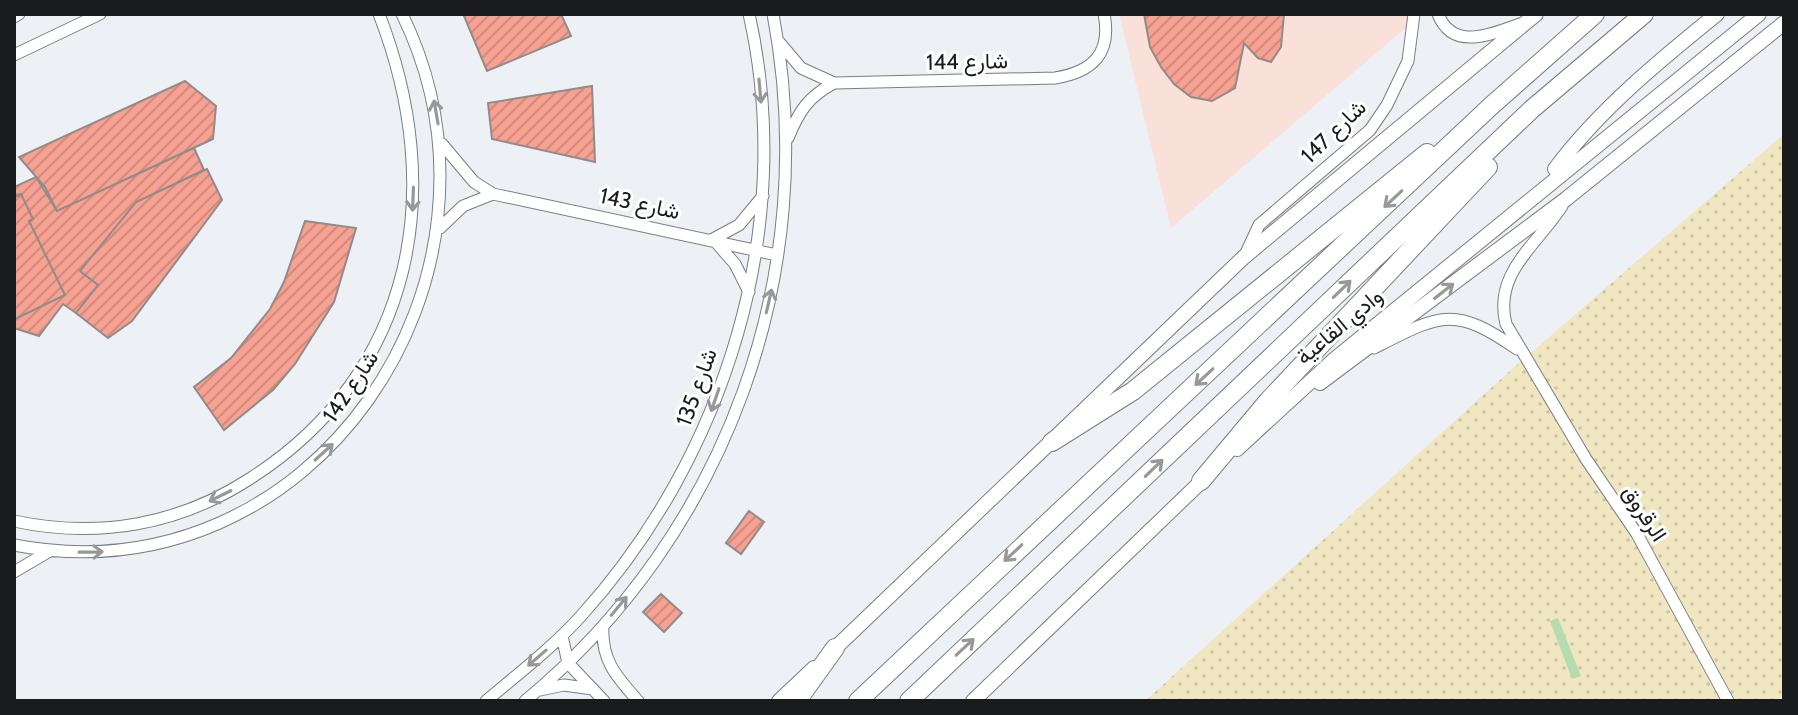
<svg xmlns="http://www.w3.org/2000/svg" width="1798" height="715" font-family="Cabin,Vazirmatn,sans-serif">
<defs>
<pattern id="sand-dots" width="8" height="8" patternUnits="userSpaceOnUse" patternTransform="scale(2)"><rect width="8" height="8" fill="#f0e6c1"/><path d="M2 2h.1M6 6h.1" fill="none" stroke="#cdc5a5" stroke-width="1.8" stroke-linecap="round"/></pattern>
<pattern id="building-hatch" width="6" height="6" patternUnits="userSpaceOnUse" patternTransform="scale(2)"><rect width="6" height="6" fill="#f6a191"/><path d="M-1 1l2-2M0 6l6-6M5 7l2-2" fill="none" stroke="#d28a7c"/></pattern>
</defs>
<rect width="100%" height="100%" fill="#edf0f5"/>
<path fill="#f9e0d8" d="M1119,14H1422L1171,228Z"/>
<path fill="url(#sand-dots)" d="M1784,134V701H1145L1512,369Z"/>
<path fill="#b5dcaf" d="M1558,618L1581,676L1572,679L1550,621Z"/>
<path fill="url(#building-hatch)" stroke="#918b8a" stroke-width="2" d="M468,14H561L571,36L487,71L464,16Z
M1144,14H1284L1281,47L1271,62L1258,58L1244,43L1235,88L1212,101L1191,97L1174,84L1161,67L1150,47Z
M185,81L216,106L213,139L57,211L45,187L19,157Z
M592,86L595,162L492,139L488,103Z
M194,148L204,170L136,202L80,271L98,285L76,313L63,304L39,336L14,328L15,319L65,295L29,221L33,219L21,194L15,197L14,187L36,177L57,211Z
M207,169L222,200L132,321L108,338L76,313L98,285L80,271L136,202Z
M21,194L33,219L29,221L65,295L15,319L14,323V195Z
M305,221L356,228L334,302L295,364L273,390L224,430L194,387L231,358L270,309L284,282Z
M749,511L764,522L741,554L726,543Z
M661,594L682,613L664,632L643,612Z"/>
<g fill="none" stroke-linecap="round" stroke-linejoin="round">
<defs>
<path id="minor" d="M1438,14C1453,52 1491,34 1520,24
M14,17L19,14
M779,42L801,68L834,83L1055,78C1092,72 1112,54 1104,14
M14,55L100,14
M788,138C799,111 808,97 834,83
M442,144L474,182L493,194L777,255
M1562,206C1537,245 1493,273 1506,324L1586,459L1637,534L1728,701
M440,228L463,206L493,194
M1246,253L1259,225L1370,130L1387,105L1408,61L1414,14
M749,292L735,264L713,239L739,225L763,196
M1374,348C1441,314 1453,305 1517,349
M14,521C98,539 179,525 251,478C416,372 447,189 379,14
M14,545C313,602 531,278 402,14
M14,572L48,552
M603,626C601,660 616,676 638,701
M562,636L568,663L604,701
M540,690L564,685L593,689
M486,701C518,674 552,648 581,616C726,456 797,226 749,14
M525,701C727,534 822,272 773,14"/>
<path id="tertiary" d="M1555,169C1599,110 1660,60 1717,14
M1320,383L1566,199L1784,23
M1237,449L1335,359L1759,14
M829,654L1244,257L1536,14
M779,701L814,668
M973,701L1206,477"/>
<path id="primary" d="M1052,442L1133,391L1427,153
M1201,481L1268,401L1488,167
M797,701L835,648
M858,701L1491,106L1595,14
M909,701L1532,109L1644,14"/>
</defs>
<use href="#minor" stroke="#7a7d80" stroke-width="13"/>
<use href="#tertiary" stroke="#7a7d80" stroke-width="16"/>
<use href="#primary" stroke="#7a7d80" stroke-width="20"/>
<use href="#minor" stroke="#fff" stroke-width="11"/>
<use href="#tertiary" stroke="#fff" stroke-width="14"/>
<use href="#primary" stroke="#fff" stroke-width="18"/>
</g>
<defs><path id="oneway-shaft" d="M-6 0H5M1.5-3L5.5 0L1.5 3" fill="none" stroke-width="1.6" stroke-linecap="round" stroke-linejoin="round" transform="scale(2)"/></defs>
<g stroke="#989899">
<use href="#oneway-shaft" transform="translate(760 91) rotate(85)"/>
<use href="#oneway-shaft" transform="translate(436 112) rotate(-100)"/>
<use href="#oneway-shaft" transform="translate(413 199) rotate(92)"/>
<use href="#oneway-shaft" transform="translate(1393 199) rotate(137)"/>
<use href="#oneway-shaft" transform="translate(1342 289) rotate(-44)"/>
<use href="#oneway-shaft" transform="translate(1444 291) rotate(-38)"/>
<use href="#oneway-shaft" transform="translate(769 301) rotate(-77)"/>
<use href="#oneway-shaft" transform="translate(1204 377) rotate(137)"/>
<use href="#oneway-shaft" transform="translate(715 400) rotate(109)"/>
<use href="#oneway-shaft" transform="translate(324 452) rotate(-42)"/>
<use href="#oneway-shaft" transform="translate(1154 468) rotate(-44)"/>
<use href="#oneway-shaft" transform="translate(220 496) rotate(154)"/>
<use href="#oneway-shaft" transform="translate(91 552) rotate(-1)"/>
<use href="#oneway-shaft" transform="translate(1013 553) rotate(137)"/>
<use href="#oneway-shaft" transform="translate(619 606) rotate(-50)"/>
<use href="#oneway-shaft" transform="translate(965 647) rotate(-43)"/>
<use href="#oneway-shaft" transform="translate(537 658) rotate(139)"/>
</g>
<g text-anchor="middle" stroke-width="6" stroke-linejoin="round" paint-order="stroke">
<g font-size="22" fill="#191b1c" stroke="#fff">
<text transform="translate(967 61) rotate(-1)" y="8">شارع 144</text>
<text transform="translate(1333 131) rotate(-44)" y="8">شارع 147</text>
<text transform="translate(640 203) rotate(12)" y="8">شارع 143</text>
<text transform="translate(1339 326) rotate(-40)" y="8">وادي القاعية</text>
<text transform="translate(350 386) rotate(-56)" y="8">شارع 142</text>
<text transform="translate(696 387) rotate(-70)" y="8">شارع 135</text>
<text transform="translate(1645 513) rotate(57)" y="8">الرقروق</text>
</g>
</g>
<rect width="1798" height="715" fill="none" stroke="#191b1c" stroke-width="32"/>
</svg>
